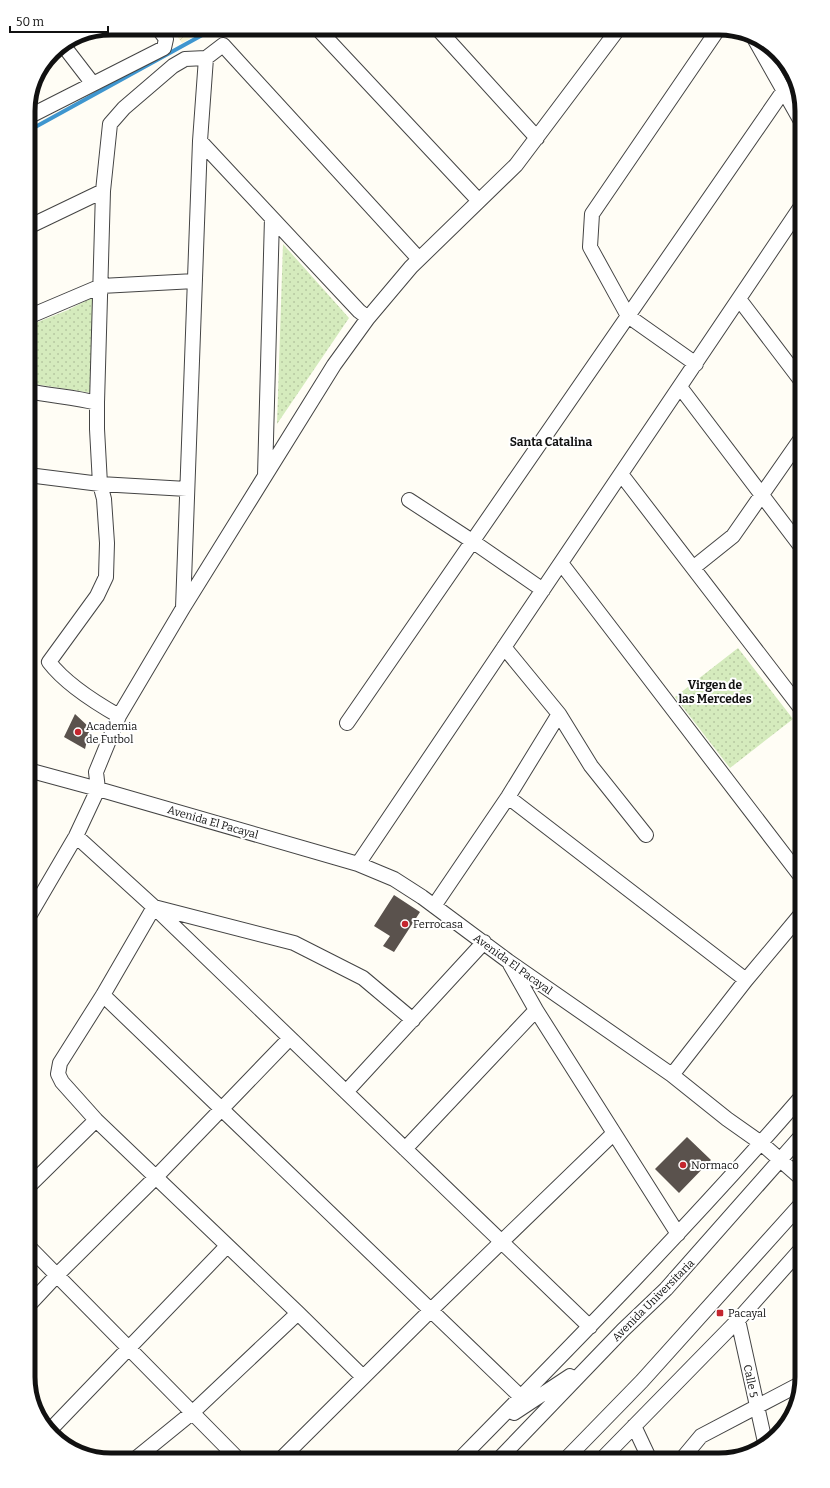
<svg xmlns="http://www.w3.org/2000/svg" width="830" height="1488" font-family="Bitter,serif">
<defs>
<pattern id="farmland-furrows" width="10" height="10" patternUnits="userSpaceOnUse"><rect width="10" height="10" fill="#f6f3d4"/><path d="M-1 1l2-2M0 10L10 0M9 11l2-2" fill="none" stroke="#d2cfb5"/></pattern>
<pattern id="park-dots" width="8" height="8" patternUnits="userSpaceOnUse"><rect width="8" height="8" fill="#d5ebbd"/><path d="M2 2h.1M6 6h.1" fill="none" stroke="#b6c8a1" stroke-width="1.8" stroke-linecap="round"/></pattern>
</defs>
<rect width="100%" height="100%" fill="#fffdf5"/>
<path fill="url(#farmland-furrows)" d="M171,28H209L182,43Z"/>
<path fill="url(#park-dots)" d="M283,244L349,318L277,424Z
M95,296L92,393L28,383V326L68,310Z
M738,648L793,719L730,768L675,697Z"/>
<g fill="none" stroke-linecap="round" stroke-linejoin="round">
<path stroke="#3f96cf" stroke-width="4" d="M28,131L215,28"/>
</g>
<path fill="#5a524d" d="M75,714L90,728L85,749L64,737Z
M394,895L420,912L394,952L383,946L390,936L374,926Z
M687,1137L711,1160L679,1193L655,1169Z"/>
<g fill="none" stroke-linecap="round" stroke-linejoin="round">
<defs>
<path id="minor" d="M317,28L479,201
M437,28L537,138
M754,38L802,123
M63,45L93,84
M28,117L164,48L166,39L158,28
M200,141L359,311L368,318
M793,219L802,231
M28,227L103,191
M739,299L802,382
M28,317L101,286L195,281
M696,364L628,316L590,247L592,214L719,28
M680,387L802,548
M28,391C51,396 75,397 97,403
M621,474L802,710
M28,475L100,484L187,489
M265,476L272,218
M409,500L472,541L543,590
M561,563L802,878
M693,568L733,536L802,437
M183,608L200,141L206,58L223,45L419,259
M504,647L559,714L591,766L646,835
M119,716C96,703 65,683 49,662L97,596L106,577L107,543L104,499L100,484L97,429V403L103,191L110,124L124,108L173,66L185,59L206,58
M347,723L784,90
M28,770L98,789L358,864L394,879L422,897L508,961L672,1075L727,1119L761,1143L802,1179
M508,797L746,980
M76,836L154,907L590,1327
M358,864L802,205
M434,906L508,797L559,714
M28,918L76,836L98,789L96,772L119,716L183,608L334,365L368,318L411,267L516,165L619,28
M510,964L536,1010L678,1234
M103,995L521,1397
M672,1075L746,980L802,913
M346,1092L484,942
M405,1149L536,1010
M28,1187L96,1120
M28,1246L239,1460
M28,1306L57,1275L155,1178L290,1038
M738,1320L765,1442
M363,1377L298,1313L96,1120L62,1082L58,1074L60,1063L103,995L154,907L294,943L363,978L413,1020
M514,1413L570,1376
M634,1426L650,1460
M51,1429L227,1246
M134,1460L193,1412L298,1313
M280,1460L431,1310L614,1133
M459,1460C576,1341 693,1222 802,1096
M498,1460L623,1330L666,1289L802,1135
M565,1460L642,1381L802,1203
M601,1460L738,1320L802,1248
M681,1460L701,1436L800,1384"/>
</defs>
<use href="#minor" stroke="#444" stroke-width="16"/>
<use href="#minor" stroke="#fff" stroke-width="14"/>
</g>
<g fill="#c4262e" stroke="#fff" stroke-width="1.5">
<circle cx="78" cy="732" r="4"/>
<circle cx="405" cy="924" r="4"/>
<circle cx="683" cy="1165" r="4"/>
<rect x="716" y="1309" width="8" height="8" rx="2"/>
</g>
<g text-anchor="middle" stroke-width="4" stroke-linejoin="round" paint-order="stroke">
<g font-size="11" fill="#111" stroke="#fff" text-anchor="start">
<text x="86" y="730">Academia<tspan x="86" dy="13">de Futbol</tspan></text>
<text x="413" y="928">Ferrocasa</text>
<text x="691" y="1169">Normaco</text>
<text x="728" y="1317">Pacayal</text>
</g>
<g font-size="11" fill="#111" stroke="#fff">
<text transform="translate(213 822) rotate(16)" y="4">Avenida El Pacayal</text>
<text transform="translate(513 964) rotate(36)" y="4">Avenida El Pacayal</text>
<text transform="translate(653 1300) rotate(-45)" y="4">Avenida Universitaria</text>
<text transform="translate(751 1381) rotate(78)" y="4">Calle 5</text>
</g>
<g font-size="12" font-weight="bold" fill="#111" stroke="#fff">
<text x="551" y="446">Santa Catalina</text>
<text x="715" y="689">Virgen de<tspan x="715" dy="14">las Mercedes</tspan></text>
</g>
</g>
<path d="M0 0H830V1488H0ZM111 35H719A76 76 0 0 1 795 111V1377A76 76 0 0 1 719 1453H111A76 76 0 0 1 35 1377V111A76 76 0 0 1 111 35Z" fill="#fff" fill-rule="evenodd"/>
<path fill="none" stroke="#111" stroke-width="5" d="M111 35H719A76 76 0 0 1 795 111V1377A76 76 0 0 1 719 1453H111A76 76 0 0 1 35 1377V111A76 76 0 0 1 111 35Z"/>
<path d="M10 26v6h98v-6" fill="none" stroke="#111111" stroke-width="2"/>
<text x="16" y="26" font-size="12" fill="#111111" stroke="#ffffff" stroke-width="3" paint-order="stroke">50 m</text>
</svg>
